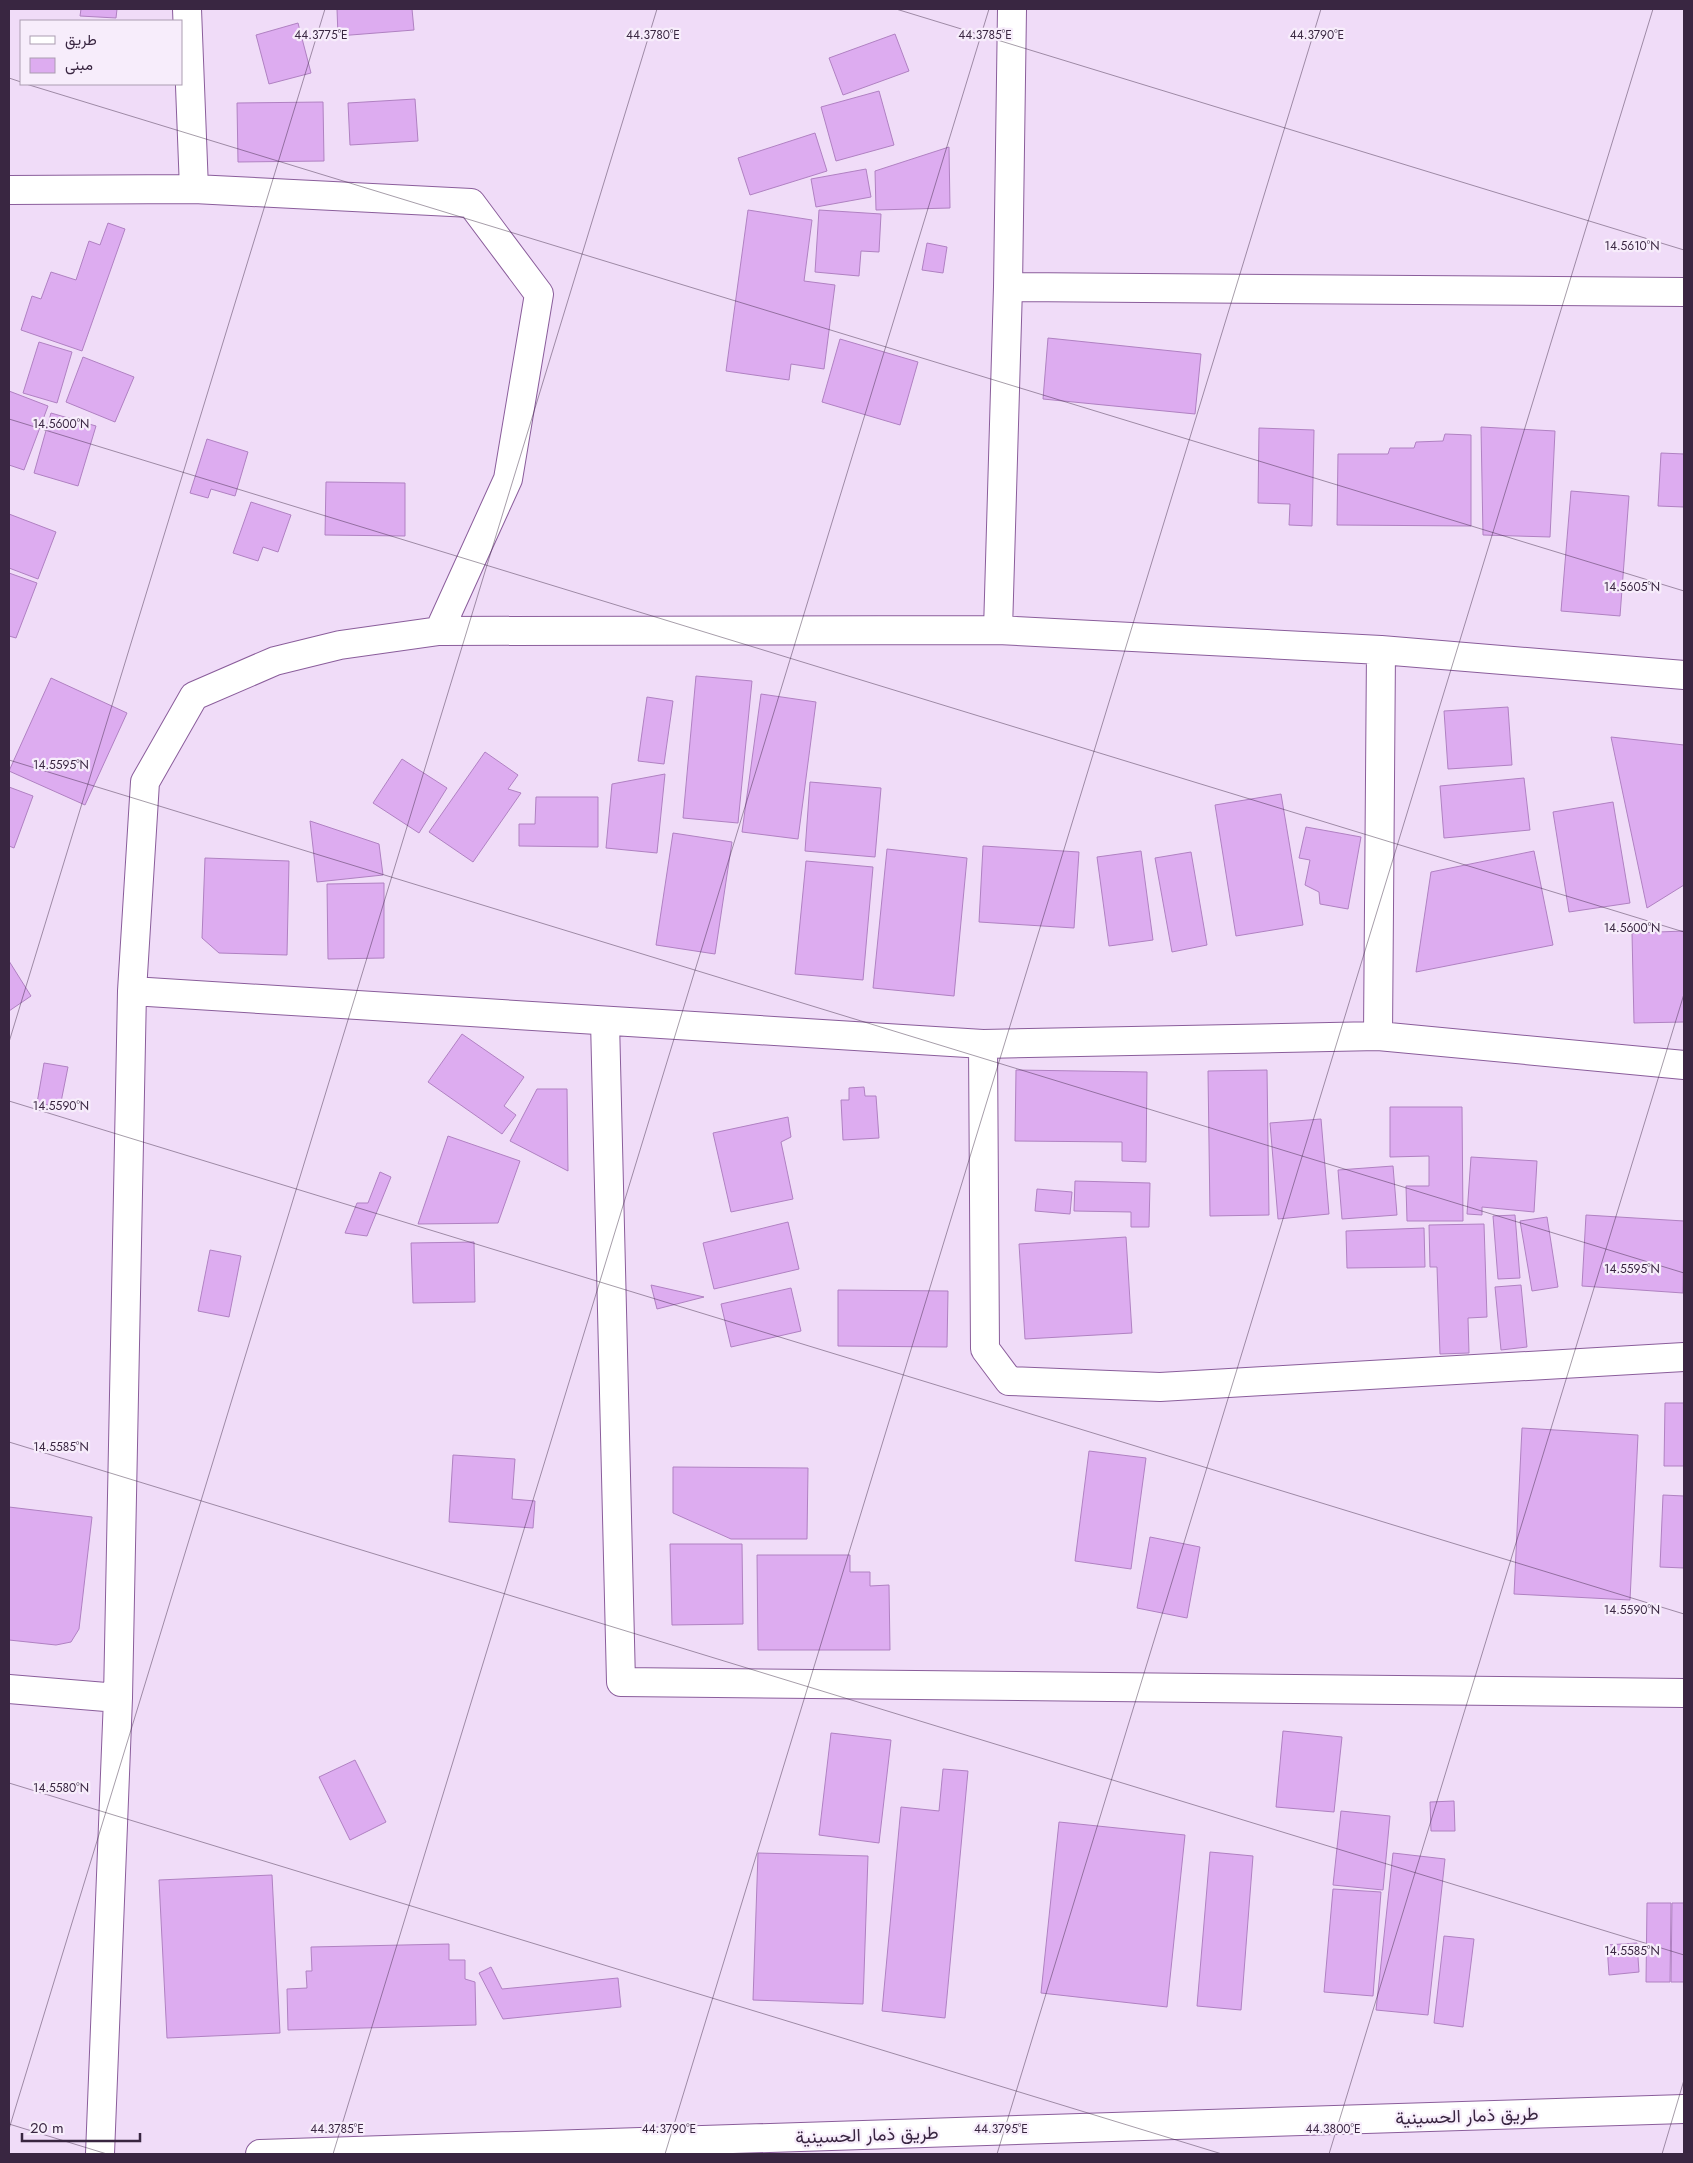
<svg xmlns="http://www.w3.org/2000/svg" width="1693" height="2163" font-family="Jost,Vazirmatn,sans-serif">
<rect width="100%" height="100%" fill="#f0dcf8"/>
<path fill="#ddacf0" stroke="#b081c2" d="M81,9H117L116,18L80,16Z
M337,9H412L414,30L338,36Z
M298,23L311,73L269,84L256,35Z
M895,34L909,71L843,95L829,58Z
M879,91L894,145L836,161L821,107Z
M415,99L418,141L350,145L348,103Z
M323,102L324,161L238,162L237,103Z
M815,133L827,171L750,195L738,158Z
M949,147L950,208L876,210L875,171Z
M866,169L871,197L816,207L811,179Z
M748,210L812,220L804,281L835,285L824,369L791,364L789,380L726,371Z
M819,210L881,214L879,252L861,251L859,276L815,272Z
M108,223L125,229L82,351L21,330L32,296L41,299L51,272L76,280L89,241L100,245Z
M927,243L947,247L943,273L922,270Z
M1048,338L1201,354L1195,414L1043,399Z
M840,339L918,362L900,425L822,402Z
M39,342L72,352L57,403L23,393Z
M83,357L134,377L115,422L66,402Z
M9,391L48,406L24,470L9,465Z
M51,413L96,426L78,486L34,473Z
M1481,427L1555,431L1550,537L1483,535Z
M1259,428L1314,430L1312,526L1289,525L1290,504L1258,503Z
M1445,434L1471,435V526L1337,525L1338,454H1388L1390,448H1414L1416,442L1443,441Z
M207,439L248,452L235,496L211,489L208,498L190,493Z
M1661,453L1684,454V507L1658,506Z
M326,482L405,483V536L325,535Z
M1571,491L1629,496L1620,616L1561,611Z
M251,502L291,515L278,552L263,547L258,561L233,553Z
M9,514L56,532L38,579L9,568Z
M9,573L37,583L16,638L9,636Z
M696,676L752,681L738,823L683,818Z
M51,678L127,713L85,805L9,771Z
M761,694L816,702L798,839L742,832Z
M647,697L673,701L664,764L638,761Z
M1508,707L1512,765L1448,769L1444,711Z
M1611,737L1684,745V885L1647,908Z
M485,752L518,775L508,789L521,793L473,862L429,832Z
M402,759L447,788L419,833L373,803Z
M665,774L657,853L606,848L612,784Z
M1524,778L1530,830L1444,838L1440,786Z
M810,782L881,788L875,857L805,851Z
M9,787L33,796L14,848L9,846Z
M1281,794L1303,925L1236,936L1215,805Z
M536,797H598V847L519,846V824H535Z
M1613,802L1630,903L1569,912L1553,812Z
M310,821L379,844L383,875L317,882Z
M1306,827L1361,837L1348,909L1320,904L1319,892L1305,885L1310,860L1299,858Z
M673,833L732,842L715,954L656,945Z
M983,846L1079,852L1074,928L979,922Z
M887,849L967,858L954,996L873,988Z
M1141,851L1153,940L1109,946L1097,857Z
M1534,851L1553,945L1416,972L1431,872Z
M1191,852L1207,945L1172,952L1155,858Z
M205,858L289,861L287,955L219,953L202,938Z
M806,861L873,867L863,980L795,974Z
M384,883V958L328,959L327,884Z
M1684,931V1022L1634,1023L1632,933Z
M9,961L31,996L9,1011Z
M462,1034L524,1077L504,1106L516,1115L502,1134L428,1082Z
M44,1063L68,1067L60,1107L37,1103Z
M1016,1070L1147,1072L1146,1162L1122,1161V1142L1015,1141Z
M1267,1070L1269,1215L1210,1216L1208,1071Z
M864,1087L865,1096H876L879,1138L843,1140L841,1100H849V1088Z
M537,1089H567L568,1171L510,1141Z
M1390,1107H1462L1463,1221H1407L1406,1186H1429V1156L1390,1157Z
M788,1117L791,1137L781,1142L793,1199L731,1212L713,1133Z
M1321,1119L1329,1214L1278,1219L1270,1123Z
M448,1136L520,1161L498,1223L418,1224Z
M1471,1157L1537,1161L1534,1212L1482,1207V1215L1467,1214Z
M1393,1166L1397,1215L1342,1219L1338,1170Z
M380,1172L391,1177L367,1236L345,1233L357,1203H368Z
M1075,1181L1150,1183L1149,1227H1131V1212L1074,1211Z
M1037,1189L1072,1192L1070,1214L1035,1211Z
M1515,1215L1520,1278L1498,1279L1493,1216Z
M1586,1215L1684,1221L1683,1293L1582,1286Z
M1547,1217L1558,1287L1532,1291L1520,1221Z
M788,1222L799,1269L714,1289L703,1243Z
M1484,1224L1487,1317L1468,1318L1469,1353L1440,1354L1437,1267H1430L1429,1225Z
M1424,1228L1425,1267L1347,1268L1346,1231Z
M1126,1237L1132,1333L1025,1339L1019,1244Z
M474,1242L475,1302L413,1303L411,1243Z
M210,1250L241,1256L229,1317L198,1311Z
M651,1285L704,1297L657,1309Z
M1521,1285L1527,1347L1501,1350L1495,1287Z
M791,1288L801,1331L731,1347L721,1304Z
M838,1290L948,1291L947,1347L838,1346Z
M1665,1403H1684V1466H1664Z
M1522,1428L1638,1435L1630,1600L1514,1594Z
M1089,1451L1146,1458L1131,1569L1075,1561Z
M453,1455L515,1459L512,1499L535,1501L533,1528L449,1522Z
M673,1467L808,1468L807,1539H731L673,1513Z
M1663,1495L1684,1496V1568L1660,1567Z
M9,1507L92,1517L79,1629L71,1642L56,1645L9,1640Z
M1150,1537L1200,1547L1187,1618L1137,1608Z
M670,1544H742L743,1624L672,1625Z
M757,1555H850V1572H870V1586L889,1585L890,1650H758Z
M1283,1731L1342,1737L1334,1812L1276,1807Z
M831,1733L891,1740L879,1843L819,1835Z
M355,1760L386,1822L350,1840L319,1777Z
M943,1769L968,1771L945,2018L882,2011L901,1807L939,1811Z
M1454,1801L1455,1831H1431L1430,1802Z
M1341,1811L1390,1816L1383,1890L1333,1885Z
M1059,1822L1185,1835L1167,2007L1041,1993Z
M1210,1852L1253,1856L1241,2010L1197,2006Z
M758,1853L868,1856L863,2004L753,2000Z
M1393,1853L1445,1859L1428,2015L1376,2010Z
M272,1875L280,2033L167,2038L159,1880Z
M1333,1889L1381,1892L1373,1996L1324,1992Z
M1647,1903H1671L1670,1982H1646Z
M1672,1903H1684V1982H1671Z
M1444,1936L1474,1939L1463,2027L1434,2023Z
M1637,1943L1639,1972L1609,1975L1607,1945Z
M449,1944V1960H465V1979L475,1982L476,2025L288,2030L287,1989L307,1988L306,1971H312L311,1947Z
M491,1967L502,1989L618,1978L621,2007L503,2019L479,1973Z"/>
<g fill="none" stroke-linecap="round" stroke-linejoin="round">
<defs>
<path id="minor" d="M194,189L471,203L539,294L508,479L439,631
M9,190L194,189L187,9
M1008,287L1684,292
M998,630L1008,287L1012,9
M132,991L983,1044L1378,1036L1684,1065
M605,1021L621,1682L1684,1693
M1378,1036L1381,650
M983,1044L985,1349L1009,1381L1160,1387L1684,1357
M9,1689L118,1698
M100,2154L118,1698L132,991L145,782L194,696L275,661L340,645L439,631L998,630L1381,650L1684,675"/>
<path id="major" d="M260,2154L1684,2109"/>
</defs>
<use href="#minor" stroke="#8a5d9b" stroke-width="30"/>
<use href="#major" stroke="#8a5d9b" stroke-width="30"/>
<use href="#minor" stroke="#fff" stroke-width="28"/>
<use href="#major" stroke="#fff" stroke-width="28"/>
</g>
<path fill="none" stroke="#392641" stroke-width="1" stroke-opacity="0.45" d="M896,9L1684,250M9,78L21,82M26,84L1684,591M9,419L1684,932M9,760L1684,1273M9,1042L325,9M9,1101L1684,1614M9,1442L1684,1955M9,1783L1222,2154M9,2124L107,2154M9,2129L657,9M333,2154L989,9M665,2154L1321,9M997,2154L1653,9M1329,2154L1684,994M1662,2154L1684,2080"/>
<g text-anchor="middle" stroke-width="4.5" stroke-linejoin="round" paint-order="stroke">
<g font-size="18" fill="#392641" stroke="#f7edfb">
<text transform="translate(1467 2116) rotate(-2)" y="6">طريق ذمار الحسينية</text>
<text transform="translate(867 2135) rotate(-2)" y="6">طريق ذمار الحسينية</text>
</g>
</g>
<g font-size="12" text-anchor="middle" fill="#392641" stroke="#f7edfb" stroke-width="4.5" stroke-linejoin="round" paint-order="stroke">
<text x="321" y="39">44.3775°E</text>
<text x="653" y="39">44.3780°E</text>
<text x="985" y="39">44.3785°E</text>
<text x="1317" y="39">44.3790°E</text>
<text x="1632" y="250">14.5610°N</text>
<text x="61" y="428">14.5600°N</text>
<text x="1632" y="591">14.5605°N</text>
<text x="61" y="769">14.5595°N</text>
<text x="1632" y="932">14.5600°N</text>
<text x="61" y="1110">14.5590°N</text>
<text x="1632" y="1273">14.5595°N</text>
<text x="61" y="1451">14.5585°N</text>
<text x="1632" y="1614">14.5590°N</text>
<text x="61" y="1792">14.5580°N</text>
<text x="1632" y="1955">14.5585°N</text>
<text x="337" y="2133">44.3785°E</text>
<text x="669" y="2133">44.3790°E</text>
<text x="1001" y="2133">44.3795°E</text>
<text x="1333" y="2133">44.3800°E</text>
</g>
<rect width="1693" height="2163" fill="none" stroke="#392641" stroke-width="20"/>
<rect x="20" y="20" width="162" height="65" fill="#f7edfb" stroke="#ab9db1"/>
<rect x="30" y="36" width="25" height="8" fill="#ffffff" stroke="#ab9db1"/>
<text x="65" y="45" font-size="15" fill="#392641">طريق</text>
<rect x="30" y="58" width="25" height="15" fill="#ddacf0" stroke="#ab9db1"/>
<text x="65" y="70" font-size="15" fill="#392641">مبنى</text>
<path d="M22 2133v8h118v-8" fill="none" stroke="#392641" stroke-width="2.5"/>
<text x="30" y="2133" font-size="15" fill="#392641" stroke="#f7edfb" stroke-width="4" paint-order="stroke">20 m</text>
</svg>
